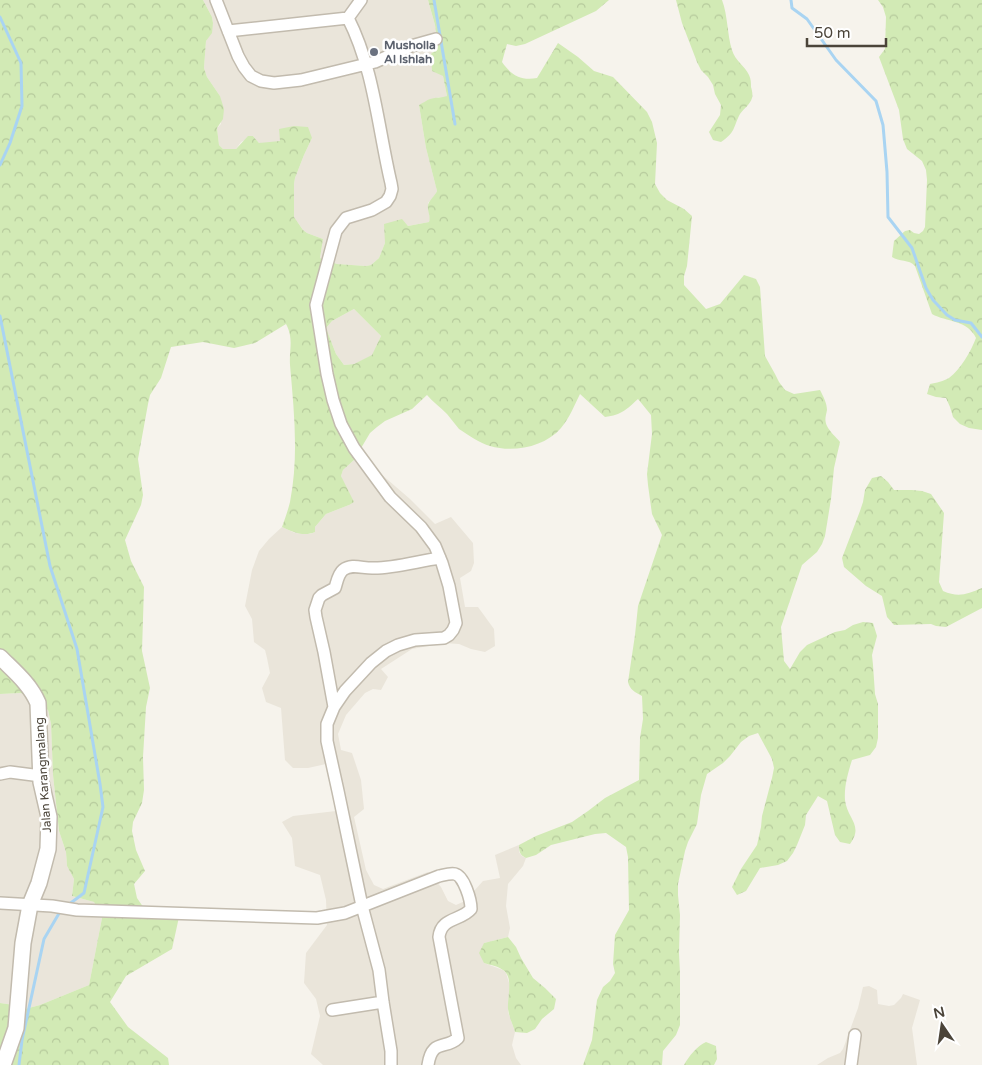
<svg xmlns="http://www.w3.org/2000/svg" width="982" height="1065" font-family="'Varela Round',sans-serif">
<defs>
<pattern id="forest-crowns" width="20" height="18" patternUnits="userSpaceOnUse" patternTransform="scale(1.25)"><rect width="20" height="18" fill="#d2eab5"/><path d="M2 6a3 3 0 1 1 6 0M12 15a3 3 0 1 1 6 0" fill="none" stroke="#b6ca9c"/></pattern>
</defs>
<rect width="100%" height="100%" fill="#f6f3ec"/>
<path fill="#eae5da" d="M203,0H428L435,25L438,47L436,49L432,52L443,76L447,96L445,98L439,97L419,105L426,148L437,191L435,195L428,203V207L430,219L429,222L408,226L405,223L385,243L379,258L371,265L366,266L337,264L320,258L323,239L307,233L303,230L294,217V184L295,178L304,155L312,138L264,144L259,143L253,136L241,142L236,149H223L219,145L217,128L221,124L220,96L207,77L204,68L206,41L213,23L212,17Z
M354,309L381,336L372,356L354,364L344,365L336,354L326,328L332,321Z
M354,460L368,478L381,474L410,499L435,524L451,517L473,543L474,563L471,571L460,578L465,607H478L494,629L495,646L485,652L471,649L459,644L444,643L412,649L381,669L388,677L381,690L373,689L365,693L346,715L338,734L341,750L352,753L361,780L364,809L354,817L366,870L374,885L383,889L428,872L441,887L448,901L456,905L465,901L483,881L500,878L495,855L519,845V852L522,856L526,858L523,866L508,884L506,906L510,928L508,937L484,943V963L503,970L506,973L510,986L508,1006V1012L515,1032L512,1045L516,1058L521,1065H323L311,1054L320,1016L316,999L304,983L306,953L327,925L326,900L320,875L295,866L292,838L282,822L293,816L336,811L326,764L308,768H293L285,760L281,708L266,702L262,688L270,673L267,658L265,650L254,642L252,619L245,606L252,570L259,551L269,539L282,527L295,533L310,534L315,532V527L326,514L349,505L341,476L343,470Z
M21,693L48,710L51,724L53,775L59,831L66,852L67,866L74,879L72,896L94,902L102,918L89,985L40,1005L25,1009L14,1005L0,1003V694Z
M869,986L877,990L878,1004L889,1006L894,1005L901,998L903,994L920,1000L912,1028L917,1065H817L828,1058L840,1053L843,1049L858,1008L863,987Z"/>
<path fill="url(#forest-crowns)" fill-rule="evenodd" d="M0,0H203L212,17L213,23L212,33L206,41L204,68L207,77L220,96L224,109L223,119L217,128L219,145L223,149H236L248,136H253L259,143L280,141L279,129L294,126L308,127L312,138L304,155L295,178L294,184V217L303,230L307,233L323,239L320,258L337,264L366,266L371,265L379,258L385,243L384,224L402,219L408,226L429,222C431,216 427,211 428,205C429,200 435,196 437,191L426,148L419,105C423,103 427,100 430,99C436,97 442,98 447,96L443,76L432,71L431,54L438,47L435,25L428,0H426H609L596,11L525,44L516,46L507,44L502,62C511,75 521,81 537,78L558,43L578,57L594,71L613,77L647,112L652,122L657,143L655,184L660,193L667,200L684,209L692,216L687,266L684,276V285L706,309L720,304L744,275L756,279L760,287L765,356L775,374L779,382L785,390L794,394L820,390C823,396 827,403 827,410C826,416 824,420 827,426C830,432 836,437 840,442L834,468L831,499L825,536L822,544L817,552L802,565L781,627L784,661L790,669L800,652L807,645L835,632L845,630L853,625L863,622L873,623L877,636L872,655L873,665L875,694L878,704V738L876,747L870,755L852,760C848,773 844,786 845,800C847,819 864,825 850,844L840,842L835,835L827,801L818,796L806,815L805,825L797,845L793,853L787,861L778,865L760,868L746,891L737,895L732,887L741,869L757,845L761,827L762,816L772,778L774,768L772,759L758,733L749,736L741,742L730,756L723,763L707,774L701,795L697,824L688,842L685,851L678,884V895L680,915L679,953L680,973V1025L676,1035L663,1051L662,1065H583L592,1040L597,1000L603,987L610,981L615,973L613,964L615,935L629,910L628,857L626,847L606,833L595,834L551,845L536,855L526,858C520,855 519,852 519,845L536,836L572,822L588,811L605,798L639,780L640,738L643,719L642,696C635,692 630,690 628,682L635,635L638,606L662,535L652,514L648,485L647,474L652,434L651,415L638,399C627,409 622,415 605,417L580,394C575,404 569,419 561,428C545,447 513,453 490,446C480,443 468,435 459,429C455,424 451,419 447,414C440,407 433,402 427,395L412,409L385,421L377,427L370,433L354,460L343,470L341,476L354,502L349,505L326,514L315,527V532C304,537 292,532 282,527C285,519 288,510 290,502C299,456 294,411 290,365C289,349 294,339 286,324L255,343L234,348L203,342L171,347L161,378L150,395L148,404L138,459L143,495L141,505L125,540L131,561L144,587L142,651L150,688L146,707L143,757L144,790L142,803L133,822L132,831L136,850L145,871L134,884L137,898L150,917H179L172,949L126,976L110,1002L128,1027L168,1058L169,1065H0V1003L14,1005L25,1009L40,1005L89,985L102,918L94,902L72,896L74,879L67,866L66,852L59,831L53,775L51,724L48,710L21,693L0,694ZM354,309L381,336L372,355L354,364L344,365L336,354L326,328L332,321Z
M676,0H722C728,16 727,34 732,50C735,61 745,66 749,75C751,79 751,83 751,87C752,90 753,95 752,98C750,105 744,108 740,114C733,127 736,132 721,142L713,140L709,132L720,115L721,105L715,94L713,85L708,77L701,70L697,62L682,23Z
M878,0H982V430L969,428L960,424L953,417L950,407L946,398L936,397L927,394L930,384C936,383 944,381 949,378C961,369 971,351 976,338C968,320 946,322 932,314L915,266C909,259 899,262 892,257L894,241L905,231L910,230L914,233L919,234L923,231L925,227L927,180L926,170L922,161L907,149L903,139L899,110L879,57L885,49L886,17L883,7Z
M881,476L888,482L894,490H912L922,491L931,494L944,513L939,582L943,591C959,598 967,594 982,588V608L946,627L936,626L931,624L894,625L887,617L882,596L866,586L844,567L842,558L860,511L863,502L865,490L872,478Z
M508,937L516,947L521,958L533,978L545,988L556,999L554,1009L542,1019L535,1029L527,1033L515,1032C513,1025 509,1017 508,1009C507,998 514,977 503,970C498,966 490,965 484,963L479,953L484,943Z
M706,1042L716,1046L717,1059L714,1065H684C689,1056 697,1046 706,1042Z"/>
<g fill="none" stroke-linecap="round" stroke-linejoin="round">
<path stroke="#a9d4f2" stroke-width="3" d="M434,0L455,124
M791,0L792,8L807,19L836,60L876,101L883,125L887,172L888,217L912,248L926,288L933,300L947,315L955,320L971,323L982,337
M0,17L21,63L22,106L10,143L0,165
M0,316L50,566L77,649L100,784L103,807L84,893L68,905
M19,1065L22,1040L44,939L61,910"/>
<defs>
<path id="minor" d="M216,0L238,56L244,67L251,76L261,81L274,83L301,80L375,62L411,46L436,39
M348,18L361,0
M228,31L348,18C374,69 378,128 391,183L392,189L390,196L386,202L372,210L346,218L336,231L316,305L327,374L333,400L341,424L354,448L390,497L421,527L435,546L442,563L449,586L456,623L453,630L449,635L444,638L415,640L398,645L386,651L371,663L345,691L334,707L327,724V741L338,791L362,906L379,970L383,1002L391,1051V1065
M334,707L324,652L316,617L315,610L319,598L322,595L335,588C337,582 338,574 343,570C352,563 364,569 374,568C396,568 418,561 440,558
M0,774L10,772L41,776
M0,903L52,906L77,910L317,918L345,913L439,876C444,875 450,873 455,874C464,876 471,900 471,909C461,921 441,917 439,937L458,1038C446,1050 432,1038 428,1065
M332,1010L383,1002
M851,1065L855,1035"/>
<path id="tertiary" d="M0,657C14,671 30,684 38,703L41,782L49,817L48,849L39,883L30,905L23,943L16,1028L3,1065"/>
</defs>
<use href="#minor" stroke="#c2bbae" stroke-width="14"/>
<use href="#tertiary" stroke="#c2bbae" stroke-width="18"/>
<use href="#minor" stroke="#fff" stroke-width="11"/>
<use href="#tertiary" stroke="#fff" stroke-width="15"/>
</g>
<circle fill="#6b7280" stroke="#fff" stroke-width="2" cx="374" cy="52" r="5"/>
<g text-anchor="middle" stroke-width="5" stroke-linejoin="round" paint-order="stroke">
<g font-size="12" font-weight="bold" fill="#5b616d" stroke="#fff" text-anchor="start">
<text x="384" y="49">Musholla<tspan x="384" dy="14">Al Ishlah</tspan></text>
</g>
<g font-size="12" fill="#4b4439" stroke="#fff">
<text transform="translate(43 775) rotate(-94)" y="4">Jalan Karangmalang</text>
</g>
</g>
<g transform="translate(942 1025) rotate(347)" stroke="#ffffff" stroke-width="4" paint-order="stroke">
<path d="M0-4L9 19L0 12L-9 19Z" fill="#4b4439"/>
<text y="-8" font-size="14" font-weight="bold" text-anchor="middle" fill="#4b4439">N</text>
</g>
<path d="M807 38v8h79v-8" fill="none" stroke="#4b4439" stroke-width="2.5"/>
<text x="814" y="38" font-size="15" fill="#4b4439" stroke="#ffffff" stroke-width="4" paint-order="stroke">50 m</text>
</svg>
